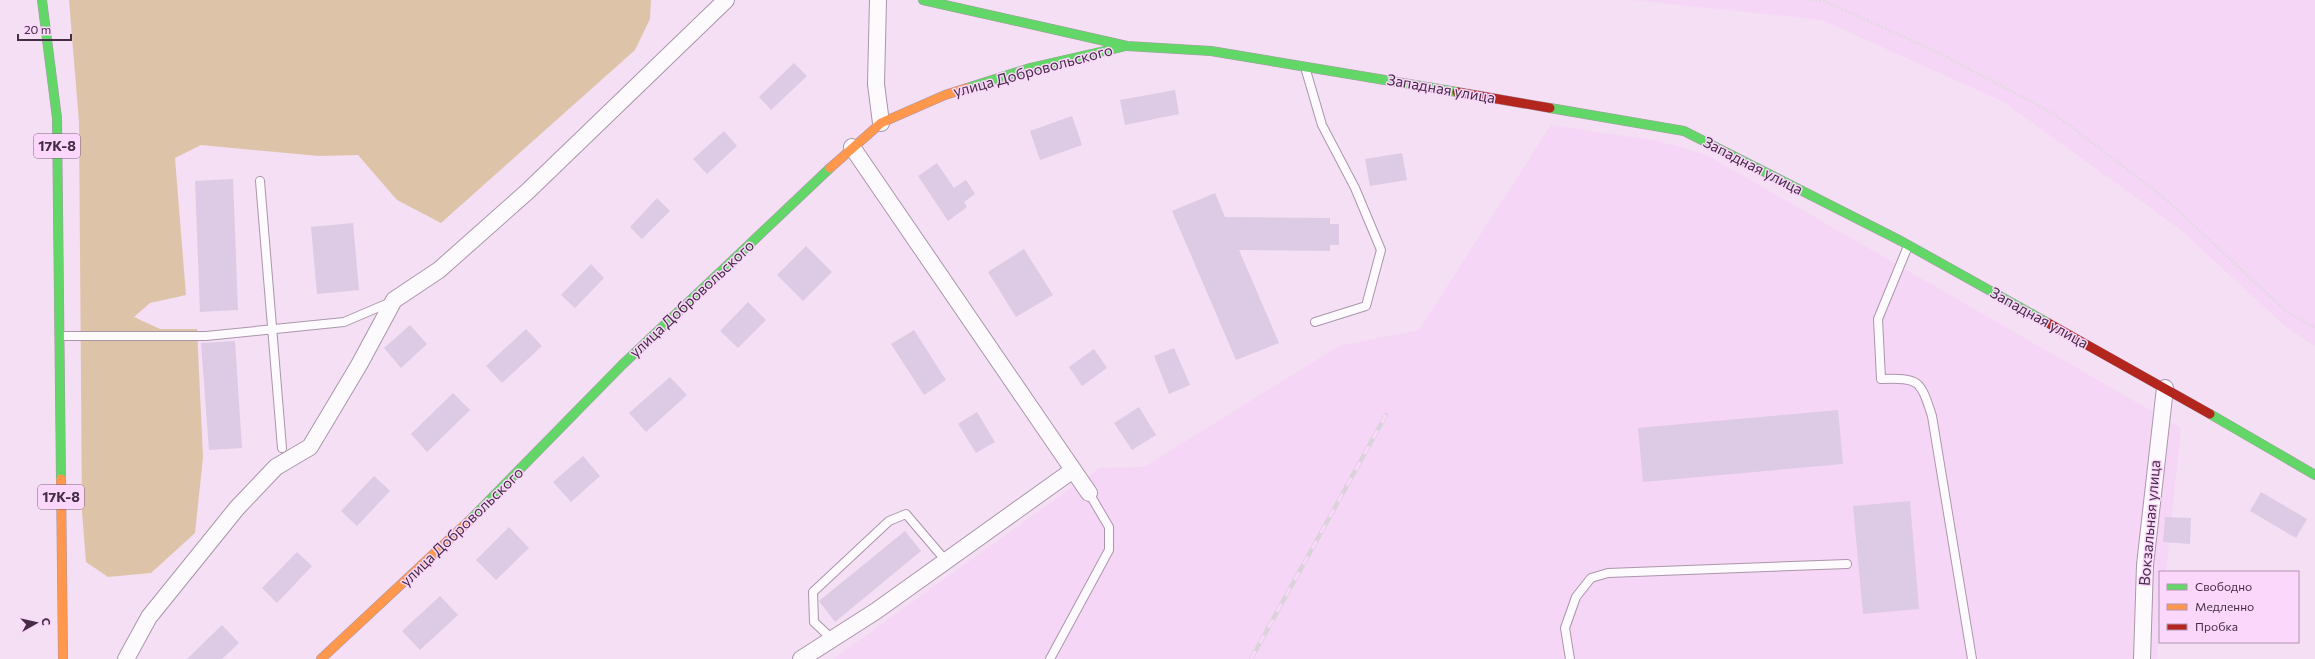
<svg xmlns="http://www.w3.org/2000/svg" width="2315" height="659" font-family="Commissioner,sans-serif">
<rect width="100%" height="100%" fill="#f4dff4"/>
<path fill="#f6d6f6" d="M1632,0H2315V346L2286,327L2181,230L2004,102L1822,20Z
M1551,125L1658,141L1705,154L2181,428L2166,572H2160V633L2157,659H833L1099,468L1144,467L1339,346L1419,330Z"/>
<path fill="#ddc4a9" d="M69,0H651L650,19L635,50L441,223L397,200L358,155L319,156L201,145L175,158L186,295L150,303L134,317L160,329H197L203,457L195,533L151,573L108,577L86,562L82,512L79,122Z"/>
<path fill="#ddcae5" d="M794,63L807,76L771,110L759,97Z
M1175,90L1179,114L1125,125L1120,100Z
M1072,116L1082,145L1040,160L1030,131Z
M724,131L737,146L707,174L693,159Z
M1402,153L1407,180L1370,186L1365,159Z
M937,163L954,188L966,180L975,194L964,202L967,207L948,221L918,176Z
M233,179L238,310L200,312L195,181Z
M1215,193L1225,217L1330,218V224H1339V245H1330V251L1239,250L1279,343L1236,360L1172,211Z
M657,198L670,211L642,239L630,227Z
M353,223L359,290L317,294L311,227Z
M806,246L832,272L803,301L777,275Z
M1024,249L1053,295L1016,317L988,272Z
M591,264L604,278L575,308L561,295Z
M748,302L766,320L738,348L720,331Z
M410,325L427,344L401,368L384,348Z
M526,329L542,346L502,383L486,366Z
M914,330L946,380L924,395L891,344Z
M235,341L242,448L209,450L201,343Z
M1174,348L1190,385L1169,394L1154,356Z
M1094,349L1107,368L1082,386L1069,367Z
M670,377L687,395L646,432L629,413Z
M453,393L470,410L427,452L411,434Z
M1139,407L1156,435L1132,450L1114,423Z
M1838,410L1843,464L1643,482L1638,428Z
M977,412L995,442L976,453L958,424Z
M583,456L600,476L571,502L553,482Z
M374,476L390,491L357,526L341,511Z
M2261,492L2307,519L2296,538L2250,511Z
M1910,501L1919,609L1863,614L1853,506Z
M2165,517L2191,518L2190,544L2163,542Z
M509,527L529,548L496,580L476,560Z
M905,531L921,551L835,622L819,601Z
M297,552L312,566L277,603L262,588Z
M440,596L458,615L420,650L402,631Z
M222,625L239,643L222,659H187Z"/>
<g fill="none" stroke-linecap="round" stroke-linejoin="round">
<defs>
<path id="lane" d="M1305,67L1322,125L1355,188L1381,250L1366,306L1315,322
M260,181L282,448
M1908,246L1878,319L1881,379C1919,378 1920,379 1932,416L1972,659
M60,336H206L344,322L391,302
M832,639L814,622L813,592L889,521L906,514L946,561
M1050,659L1109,550V527L1089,493
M1570,659L1565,628L1576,597L1591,578L1608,573L1847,564"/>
<path id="street" d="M878,0L876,84L881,123
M852,147L1089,493
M126,659L149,617L237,508L276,467L310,447L359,365L394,300L439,270L528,191L726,0
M801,659L876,611L1073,470
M2142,659L2145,565L2165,388"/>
<path id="fast" d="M42,0L57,118L61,479
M923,0L1127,46L1211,51L1457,92
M967,88L1030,68L1122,47
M1550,108L1684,131L1901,241L2048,323
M2210,414L2315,475
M469,521L622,365L830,168"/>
<path id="slow" d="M830,168L881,123L945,95L967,88
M61,479L63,659
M321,659L469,521"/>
<path id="jam" d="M1457,92L1550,108
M2048,323L2210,414"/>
</defs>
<use href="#lane" stroke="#aa96aa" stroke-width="10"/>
<use href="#street" stroke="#aa96aa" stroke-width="18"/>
<use href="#fast" stroke="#aa96aa" stroke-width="10"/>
<use href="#slow" stroke="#aa96aa" stroke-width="10"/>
<use href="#jam" stroke="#aa96aa" stroke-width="10"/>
<path stroke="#e1dae1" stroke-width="2.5" stroke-dasharray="2 2" stroke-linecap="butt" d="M1811,0L1824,1L1935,51L2056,115L2163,197L2286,311L2315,328"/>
<use href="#lane" stroke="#fdfafd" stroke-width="8"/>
<use href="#street" stroke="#fdfafd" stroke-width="16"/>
<use href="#fast" stroke="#63d668" stroke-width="9"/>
<use href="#slow" stroke="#ff974d" stroke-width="9"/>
<use href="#jam" stroke="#b3261e" stroke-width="9"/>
<defs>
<path id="rail" d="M1251,659L1386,415"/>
</defs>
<use href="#rail" stroke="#dad3da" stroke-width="4.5"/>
<use href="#rail" stroke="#fcd7fc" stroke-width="3" stroke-dasharray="9" stroke-linecap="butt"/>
</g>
<g text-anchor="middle" stroke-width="3" stroke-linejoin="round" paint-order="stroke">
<g fill="#fcd7fc" stroke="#7c607c" stroke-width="1">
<rect x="34" y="134" width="46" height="24" rx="3"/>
<rect x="38" y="485" width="46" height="24" rx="3"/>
</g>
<g font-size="14" font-weight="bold" fill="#452d45">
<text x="57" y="151">17К-8</text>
<text x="61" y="502">17К-8</text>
</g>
<g font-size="15" fill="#452d45" stroke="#fcd7fc">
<text transform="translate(1033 71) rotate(-15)" y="5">улица Добровольского</text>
<text transform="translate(1441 89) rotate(10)" y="5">Западная улица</text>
<text transform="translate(1753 166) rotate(27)" y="5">Западная улица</text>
<text transform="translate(692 299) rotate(-43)" y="5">улица Добровольского</text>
<text transform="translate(2039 318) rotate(29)" y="5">Западная улица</text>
<text transform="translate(2150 523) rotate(-85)" y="5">Вокзальная улица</text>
<text transform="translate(462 527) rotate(-44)" y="5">улица Добровольского</text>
</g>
</g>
<rect x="2159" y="571" width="140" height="72" fill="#fcd7fc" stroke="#b393b3"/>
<rect x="2167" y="584" width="20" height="6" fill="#63d668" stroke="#b393b3"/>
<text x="2195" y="591" font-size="12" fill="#452d45">Свободно</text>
<rect x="2167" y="604" width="20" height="6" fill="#ff974d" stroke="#b393b3"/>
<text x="2195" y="611" font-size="12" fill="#452d45">Медленно</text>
<rect x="2167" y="624" width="20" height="6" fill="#b3261e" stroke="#b393b3"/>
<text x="2195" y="631" font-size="12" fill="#452d45">Пробка</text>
<g transform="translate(36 623) rotate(82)" stroke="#fcd7fc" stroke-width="3" paint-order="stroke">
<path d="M0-3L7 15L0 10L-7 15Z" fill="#452d45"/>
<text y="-6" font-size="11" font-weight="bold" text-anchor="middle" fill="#452d45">С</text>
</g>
<path d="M18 34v6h53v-6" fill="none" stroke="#452d45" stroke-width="2"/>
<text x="24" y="34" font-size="12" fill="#452d45" stroke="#fcd7fc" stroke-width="3" paint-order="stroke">20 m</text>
</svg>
